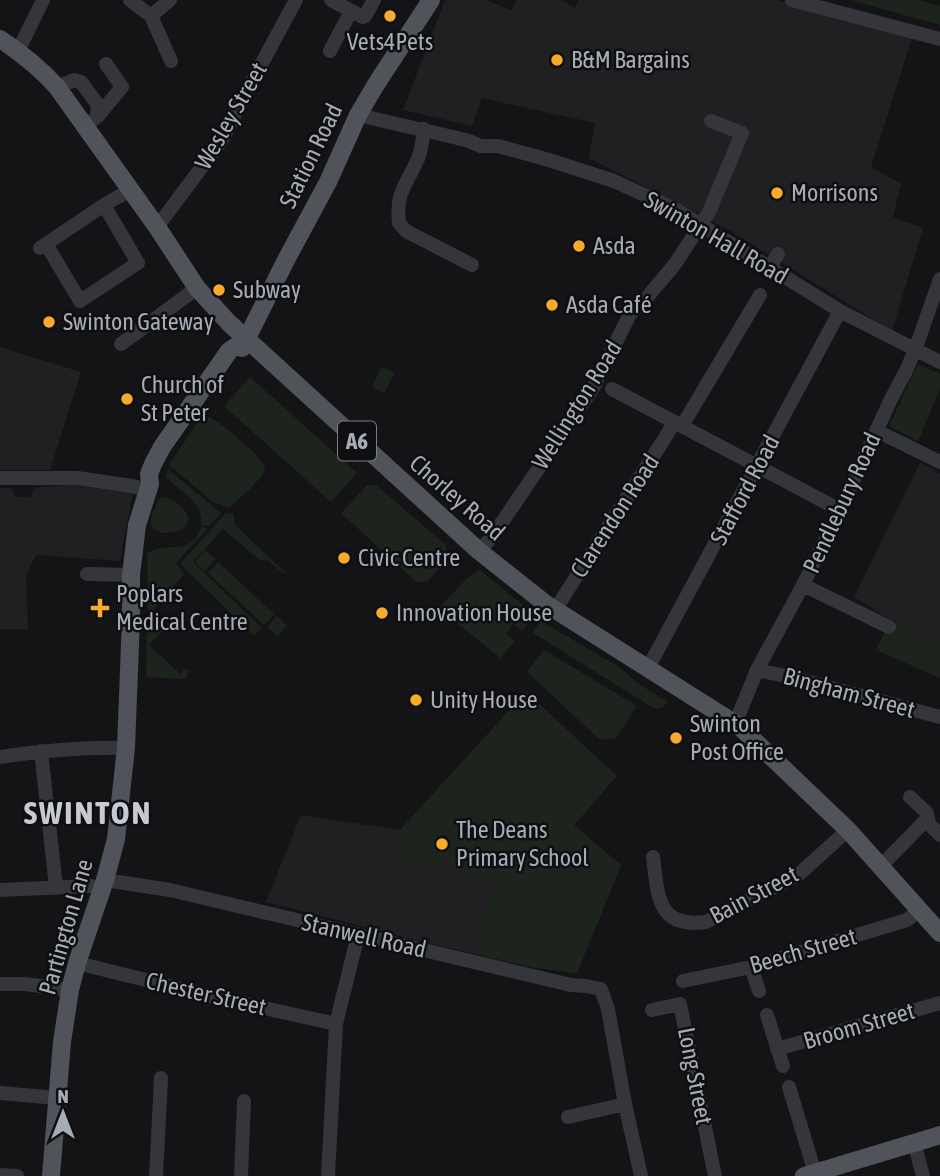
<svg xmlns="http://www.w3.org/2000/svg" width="940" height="1176" font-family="'Asap Condensed',sans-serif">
<rect width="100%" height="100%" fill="#141416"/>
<path fill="#202023" d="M445,0H486L511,10L517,0H561L575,8L579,0H778L913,35L871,167L901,184L893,217L923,228L892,331L729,230L589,158L595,123L482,98L472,126L403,110Z
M0,347L81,372L50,470H0Z
M920,463L940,473V644L891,620L854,597Z
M72,485L133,493L120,561L36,555L26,575L28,629H0V488H10L13,490L15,497H30L33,490L38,487Z
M526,692L617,776L574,825L621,865L577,973L536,968L415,940L266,902L301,815L400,830Z"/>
<path fill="#1c241d" d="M851,0H920L940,6V25Z
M918,364L940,374V389L918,441L889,426Z
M382,367L395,373L384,393L372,387Z
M250,377L357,473L331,502L224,406Z
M205,415C216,418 266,459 265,469C264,478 239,499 232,505L228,507L213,502L169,465L202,416Z
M168,469L221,513L209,526L201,525C204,501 181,493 166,477Z
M367,485H376L446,545V562L427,582H416L341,513Z
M162,497C170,498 177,502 182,507C205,532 156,541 151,525C149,518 156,506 159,499Z
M233,513L235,525L286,573H283L267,560L261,561L223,529L193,562L262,628L254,636L180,564L225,514Z
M201,527L208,528L176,563L184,574L148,616L147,553C167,540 191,558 201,527Z
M205,550L216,559L205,571L195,562Z
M218,562L274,614L264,625L208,573Z
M480,570L535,615L522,631L513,624L506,634L515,641L500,658L439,608L467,578Z
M277,616L287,626L277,636L267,627Z
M151,617L164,629L149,645L180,674L185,668L189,672L186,679L146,677L147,622Z
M891,620L940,644V678L876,650Z
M541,621L617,666L642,686L668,702L663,707L655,709L533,633Z
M544,650L637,706L616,738L600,740L527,672Z
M526,692L617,776L574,825L621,865L577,973L536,968L475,954L499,858L448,845L442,870L394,855L400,830Z
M449,849L480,857L481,855L497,860L492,882L475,878V875L445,868Z"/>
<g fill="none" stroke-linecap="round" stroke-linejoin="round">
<path stroke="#35363b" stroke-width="14" d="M130,0L151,16L171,61
M331,0L363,17L365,16L374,0
M792,0L940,39
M151,16L170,0
M18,51L43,0
M330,51L351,11
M57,87L74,80L81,82L98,105L97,117L85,126
M358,115L466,140L481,146H498L549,160L614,181L675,209L840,311L940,362
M98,116L122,87L106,64
M424,129C422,141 422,153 416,163C404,188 396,194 399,223L406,231L472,265
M157,227L222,140L242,100L296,0
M46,244L80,301L138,263L104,205
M40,248L104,205L130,190
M770,267L778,254
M121,344L197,288
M612,389L840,510
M682,426L760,295
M877,431L940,462
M0,478H77L132,486L147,490
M479,551L492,537L593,388L630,314L644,301L675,264L709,212L742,133L711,121
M87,574L131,575
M803,585L889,627
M555,610L675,422
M648,668L840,311
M757,670L791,677L940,717
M735,724L757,670L803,585L840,510L891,399L906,371L915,350L940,279
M41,751L56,887
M0,757C42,751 83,747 126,748
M910,797L927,813L929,824L940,835
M653,857C658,894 656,929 706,922L798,875L848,830
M880,867L927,819
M105,880L170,890L571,985L586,986L601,989L608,1009L625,1104L641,1176
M0,890L91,886L102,889
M77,963L211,996L336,1024
M751,967L759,991
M683,981L751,967L907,920L919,910
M0,984H25L70,990
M652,1010L680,1004L715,1176
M767,1015L783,1066
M777,1049L940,1003
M789,1087L815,1173
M0,1093L57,1098
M568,1117L625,1104
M914,1142L923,1176
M0,1175L17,1176
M156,1176L161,1078
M241,1176L244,1101
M328,1176L336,1024L358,935"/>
<path stroke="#51535b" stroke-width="18" d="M0,39C21,53 40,68 57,87L157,227L197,288L229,323L479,551L546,604L739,726L848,830L940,933
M242,348L286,260L328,182L358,115L375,86L431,0
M51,1176L62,1042L70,990L77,963L105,880L116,839L126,748L131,618V575L137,525L150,484L149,474L153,464L162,447L229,351L246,339
M804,1176L940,1135"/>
</g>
<g fill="#f8ab2b" stroke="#0f0f11" stroke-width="2.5">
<circle cx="390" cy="16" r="7"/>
<circle cx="557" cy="60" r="7"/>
<circle cx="777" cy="193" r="7"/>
<circle cx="579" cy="246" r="7"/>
<circle cx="219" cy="290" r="7"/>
<circle cx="552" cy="305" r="7"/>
<circle cx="49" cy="322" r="7"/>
<circle cx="127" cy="399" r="7"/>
<circle cx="344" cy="558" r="7"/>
<path d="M96.5 597.5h7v7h7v7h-7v7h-7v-7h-7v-7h7z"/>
<circle cx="382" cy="613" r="7"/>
<circle cx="416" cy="700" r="7"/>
<circle cx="676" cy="738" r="7"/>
<circle cx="442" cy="844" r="7"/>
</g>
<g text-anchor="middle" stroke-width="5" stroke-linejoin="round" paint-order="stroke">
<rect fill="#0f0f11" stroke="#797d85" stroke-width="2" x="338" y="421.5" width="38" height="39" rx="5"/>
<g font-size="23" font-weight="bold" fill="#a6acb7">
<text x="357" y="449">A6</text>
</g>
<g font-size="24" fill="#a6acb7" stroke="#0f0f11" text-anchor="start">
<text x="390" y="50" text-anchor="middle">Vets4Pets</text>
<text x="571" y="68">B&amp;M Bargains</text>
<text x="791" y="201">Morrisons</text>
<text x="593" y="254">Asda</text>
<text x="233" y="298">Subway</text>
<text x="566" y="313">Asda Café</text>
<text x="63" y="330">Swinton Gateway</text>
<text x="141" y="393">Church of<tspan x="141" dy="28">St Peter</tspan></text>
<text x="358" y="566">Civic Centre</text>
<text x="116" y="602">Poplars<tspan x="116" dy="28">Medical Centre</tspan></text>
<text x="396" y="621">Innovation House</text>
<text x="430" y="708">Unity House</text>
<text x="690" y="732">Swinton<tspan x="690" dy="28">Post Office</tspan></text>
<text x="456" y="838">The Deans<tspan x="456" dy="28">Primary School</tspan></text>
</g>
<g font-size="24" fill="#a6acb7" stroke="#0f0f11">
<text transform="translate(231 116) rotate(-60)" y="8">Wesley Street</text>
<text transform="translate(311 156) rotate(-64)" y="8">Station Road</text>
<text transform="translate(716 238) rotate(30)" y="8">Swinton Hall Road</text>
<text transform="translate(577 405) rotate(-58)" y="8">Wellington Road</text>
<text transform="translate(745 490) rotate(-62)" y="8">Stafford Road</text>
<text transform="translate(457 498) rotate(41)" y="8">Chorley Road</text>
<text transform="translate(842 503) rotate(-65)" y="8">Pendlebury Road</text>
<text transform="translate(615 516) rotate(-57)" y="8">Clarendon Road</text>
<text transform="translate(849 693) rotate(15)" y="8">Bingham Street</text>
<text transform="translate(754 895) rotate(-28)" y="8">Bain Street</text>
<text transform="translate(66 927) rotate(-74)" y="8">Partington Lane</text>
<text transform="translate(364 936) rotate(13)" y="8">Stanwell Road</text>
<text transform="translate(803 951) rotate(-16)" y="8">Beech Street</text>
<text transform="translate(206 994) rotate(13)" y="8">Chester Street</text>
<text transform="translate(859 1026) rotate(-16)" y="8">Broom Street</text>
<text transform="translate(695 1076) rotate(79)" y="8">Long Street</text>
</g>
<g font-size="32" font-weight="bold" letter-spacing="2" fill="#c7cad3" stroke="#0f0f11">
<text x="88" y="824">SWINTON</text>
</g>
</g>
<g transform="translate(63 1113)" stroke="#0f0f11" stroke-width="5" paint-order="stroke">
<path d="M0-5L12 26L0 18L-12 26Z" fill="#a6acb7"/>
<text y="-10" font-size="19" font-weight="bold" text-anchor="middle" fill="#a6acb7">N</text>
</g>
</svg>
